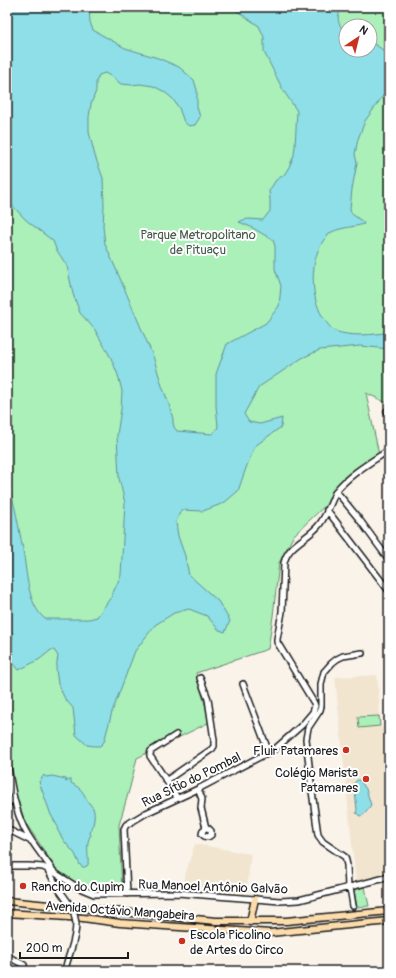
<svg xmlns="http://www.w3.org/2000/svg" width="396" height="978" font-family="Pangolin,sans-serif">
<rect width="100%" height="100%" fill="#f9f3ea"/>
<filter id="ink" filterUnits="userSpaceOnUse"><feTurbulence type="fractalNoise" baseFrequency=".025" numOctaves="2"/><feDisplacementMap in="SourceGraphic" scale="8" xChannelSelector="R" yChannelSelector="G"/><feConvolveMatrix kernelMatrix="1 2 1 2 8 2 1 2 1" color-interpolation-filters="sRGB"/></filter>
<g filter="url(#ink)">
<path fill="#f2e5d0" d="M377,675L381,727L389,728V756H385L389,802V874L356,884L335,677Z
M195,844L251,854L246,895L181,888Z"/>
<path fill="#abefb9" stroke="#64866a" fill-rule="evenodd" d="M7,7H389V404L366,393L379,455L352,474L330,501L294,535L279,563L273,616L268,649L196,673L210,722L137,758L130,787L119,825L122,891L93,890L79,884L57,870L25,822L13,785L7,739ZM346,26H370V50H346Z
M379,716L380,726L359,728L358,717Z
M365,887L369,906L357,907L354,890Z"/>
<path fill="#8edfe7" stroke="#609196" d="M7,7H89L90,22L93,30L125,48L158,58L179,67L194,80L197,90V107L200,117L195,125L189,126L184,122L179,108L172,98L163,91L153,86L140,84L132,85L121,84L112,77L105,73L99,75L96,82V91L91,104L89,117V132L95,156L103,178L104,205L103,227L105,244L116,269L153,356L162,386L169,404L173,419V423L174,427L177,431L212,434L217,429L218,426L216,406V374L227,344L266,323L279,306L281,286L275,269V246L273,240L251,227L239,222C247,217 255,220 263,220L270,211V200L269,191L276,180L284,175L289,167L294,155L295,146L297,111L283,90L264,52V37L259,26L231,7H257L265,11L270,10L273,7H343C335,17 338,25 346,33V50H370V41L386,52L389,48V91L385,93L365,121L358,139L355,154L357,163L352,189L350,209L352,214L363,222L364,224C355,227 335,228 329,234C313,249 311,277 315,297C316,302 318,307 320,312C323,317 329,328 335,331C349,337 375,335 389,332V349L360,346L320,350L302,358L259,387L244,414L249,422L260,424L282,418L281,427L255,446L246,468L238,491L224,503L203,511L181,510L176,522L178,536L185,556L189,575L218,601L230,621L225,632L219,630L207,616L189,609L174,613L155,625L135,651L112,712L104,742L100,746H94L87,745L76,735L73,708L65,699L58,684L56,669L58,656L54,650H51L40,659L19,670L9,658L13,633L7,627V482C15,502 19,529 23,550C27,572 27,604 45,619H89L97,617L111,597L121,575L125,503L119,478L117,435L121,409L122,391L118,375L111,358L95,330L90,324L80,313L73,294L67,266L56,249L53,241L26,220L7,200Z
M44,775L46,777L52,776L66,779L67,780L65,781L66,782L69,780H71V783C84,790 82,792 89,803C90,805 92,806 93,808C96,814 93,828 90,833L91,835C85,842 89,856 88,865L85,867H83L80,865L75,854L64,841L57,829L58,827L51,815L39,782Z
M357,780H360L366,789L371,805C368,809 365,816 360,816L356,813L357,810L354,783Z"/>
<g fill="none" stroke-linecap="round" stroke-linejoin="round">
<defs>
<path id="minor" d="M387,411L389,415
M336,491L359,519L389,560
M327,510L389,591
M243,684L269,753
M176,735L151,751L150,754V756L174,792L177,798
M7,761C11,784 14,807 24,828C32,844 44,857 54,872
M167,780L212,749L214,746V740L208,699L200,678
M198,789L202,799L201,808L206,828H208L211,831V835C208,838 205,837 202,834L203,830L206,828
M7,803L14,799
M7,829L31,841
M7,866H29L43,867L55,873L77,887L94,894L178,893L280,901L299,900L389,877
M48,870L58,888
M348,887L347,865L345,857L323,842L318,835L312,791L306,739L308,728L320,710L321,706V684L324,672L332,663L337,659L343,656L362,653
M350,887L353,906
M127,894L124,829L126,825L146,813L198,789L275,749L302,725L313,712L315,706L314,703L277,642V639L282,612L284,563C288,544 308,539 319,525C327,515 331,502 336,491C350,474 371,462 389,450
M7,956L24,965
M65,970C69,952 76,942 76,923"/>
<path id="major" d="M7,901L216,921H286L389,911
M7,913L83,918L120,923L270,933L389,921
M250,922L255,899"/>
</defs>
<use href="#minor" stroke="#1c1c1c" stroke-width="8"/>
<use href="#major" stroke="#1c1c1c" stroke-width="9"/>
<use href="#minor" stroke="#fff" stroke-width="5"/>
<use href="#major" stroke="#fddcac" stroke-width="6"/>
<defs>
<path id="minor-bridge" d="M58,888L73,909L76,923"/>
</defs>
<use href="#minor-bridge" stroke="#1c1c1c" stroke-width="8" stroke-linecap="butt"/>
<use href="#minor-bridge" stroke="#fff" stroke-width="5"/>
</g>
</g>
<g fill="#c8321e" stroke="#fff" stroke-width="1.5">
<circle cx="346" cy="750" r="4"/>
<circle cx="366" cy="779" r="4"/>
<circle cx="23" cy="886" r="4"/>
<circle cx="182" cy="941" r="4"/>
</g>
<g text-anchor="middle" stroke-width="4" stroke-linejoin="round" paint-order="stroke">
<g font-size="13" fill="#475b4b" stroke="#fff">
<text x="198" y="239">Parque Metropolitano<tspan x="198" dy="15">de Pituaçu</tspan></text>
</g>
<g font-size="13" fill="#1c1c1c" stroke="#fff" text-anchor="end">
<text x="338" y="755">Fluir Patamares</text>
<text x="358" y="777">Colégio Marista<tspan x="358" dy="15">Patamares</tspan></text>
<text x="31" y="891" text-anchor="start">Rancho do Cupim</text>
<text x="190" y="939" text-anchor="start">Escola Picolino<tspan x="190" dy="15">de Artes do Circo</tspan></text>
</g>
<g font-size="13" fill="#1c1c1c" stroke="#fff">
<text transform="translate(191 779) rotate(-26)" y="5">Rua Sítio do Pombal</text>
<text transform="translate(213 886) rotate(2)" y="5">Rua Manoel Antônio Galvão</text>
<text transform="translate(120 910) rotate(4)" y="5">Avenida Octávio Mangabeira</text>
</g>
</g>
<rect width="396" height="978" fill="none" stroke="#fff" stroke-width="24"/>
<rect x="12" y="12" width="372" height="954" fill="none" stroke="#1c1c1c" stroke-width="1.5" filter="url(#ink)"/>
<g transform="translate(358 38) rotate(35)"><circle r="19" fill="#ffffff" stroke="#a4a4a4"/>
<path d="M0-3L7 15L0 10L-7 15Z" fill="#c8321e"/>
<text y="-6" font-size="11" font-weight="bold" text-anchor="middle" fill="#1c1c1c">N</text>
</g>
<path d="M20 952v6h108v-6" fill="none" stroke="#1c1c1c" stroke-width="2"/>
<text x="26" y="952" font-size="12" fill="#1c1c1c" stroke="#ffffff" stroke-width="3" paint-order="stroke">200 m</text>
</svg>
